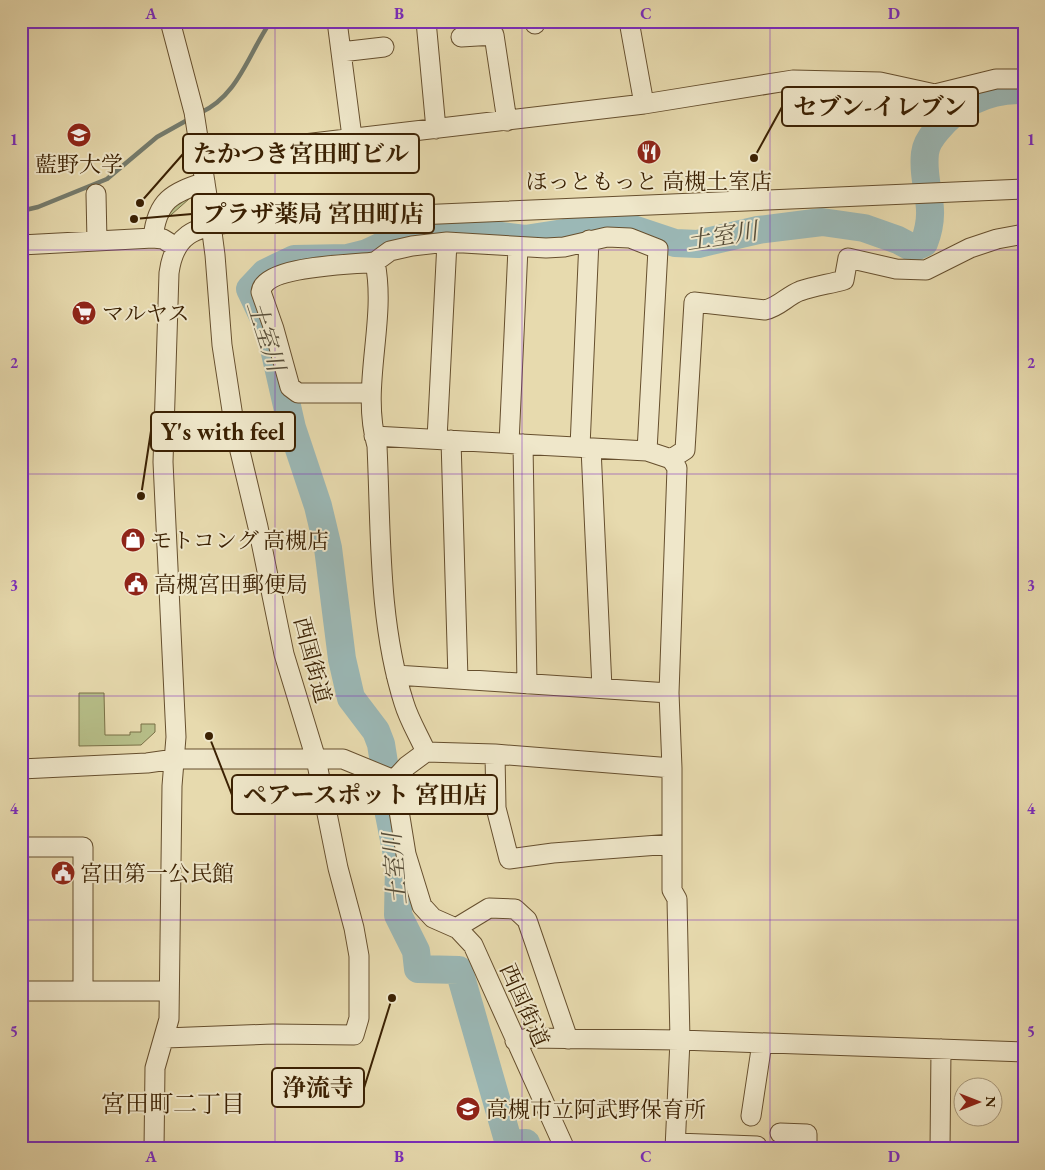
<svg xmlns="http://www.w3.org/2000/svg" width="1045" height="1170" font-family="'EB Garamond','Noto Serif JP',serif">
<rect width="100%" height="100%" fill="#e7daae"/>
<filter id="stains"><feTurbulence type="fractalNoise" baseFrequency=".004" numOctaves="4"/><feColorMatrix values="0 0 0 0 .2 0 0 0 0 .09 0 0 0 0 .02 0 0 0 .5 -.17"/></filter>
<radialGradient id="worn" r=".72"><stop offset=".6" stop-color="#630" stop-opacity="0"/><stop offset="1" stop-color="#630" stop-opacity=".3"/></radialGradient>
<path fill="#b7bf89" stroke="#797046" d="M189,196V199L163,222L167,211Z
M79,693H104L105,735H130V732H141V724H155V732L141,745L79,746Z"/>
<g fill="none" stroke-linecap="round" stroke-linejoin="round">
<path stroke="#757c6e" stroke-width="4.5" d="M200,113C239,95 248,54 271,21
M21,211L38,207L107,179L157,137L191,118"/>
<path stroke="#9bb8b6" stroke-width="28" d="M528,1149L526,1143L509,1144L459,970L418,969L416,951L398,915L399,865L384,789V763L381,744L376,731L351,698L342,659L328,548L318,506L292,428L270,331L250,289L265,273L294,259L347,258L367,253L397,239L424,235L477,233L525,239L596,228L627,227L675,243L698,244L758,230L822,222L864,228L898,240L913,248L924,243C939,204 921,188 925,153C926,144 931,137 937,130C959,103 989,89 1024,90"/>
<defs>
<path id="minor" d="M337,21L352,137
M426,21L436,129
M535,21V24
M629,21L644,104
M461,37L494,35L507,121
M341,52L384,47
M201,156L644,104L793,80L880,82L935,94L996,79H1024
M96,194L97,241
M153,238C157,200 172,193 205,182
M21,245L153,238L163,239L176,247
M371,393H298L290,387L274,329L261,292C264,265 353,265 375,262
M374,436L647,451L671,459L677,468L669,693L672,768V890L677,899L680,1040L675,1149
M437,439L447,242
M451,440L458,679
M509,443L518,248
M523,444L527,684
M580,447L589,240
M591,448L602,688
M671,459L685,450L694,302L765,310C779,307 787,296 800,291C814,286 830,284 844,280L848,258L896,269L926,270L970,248L997,239L1024,234
M396,675L669,693
M426,752C419,736 409,720 404,703C378,622 381,531 377,446C360,386 387,322 375,262L390,251L412,246L447,242L546,248L564,247L607,237L630,238L658,249L647,451
M495,754L496,808L509,859L553,853L672,844
M21,769L147,763L175,759H343L394,780L406,854L422,906L433,918L458,929L473,945L565,1149
M394,780L407,766L426,752L495,754L672,768
M21,847H83V991
M456,928L489,908L515,909L527,920L568,1039
M21,991H169
M165,1038L273,1034L354,1035L359,1018V956L354,928L338,868L316,759L284,654L258,527L235,430L222,345L215,255L208,202L194,112L170,21
M515,1041L529,1038L680,1040L1024,1052
M751,1116L762,1043
M780,1133L807,1134V1149
M676,1143L757,1146
M154,1149L155,1068L169,1019L172,786L176,737L163,462L169,273C174,235 194,227 229,223L1024,189
M940,1149L941,1049"/>
</defs>
<use href="#minor" stroke="#664f2e" stroke-width="21"/>
<use href="#minor" stroke="#efe7ca" stroke-width="19"/>
</g>
<path fill="none" stroke="#7b2cbf" stroke-width="1" stroke-opacity="0.55" d="M275,21V1149M522,21V1149M770,21V1149M21,250H1024M21,474H1024M21,696H1024M21,920H1024"/>
<defs>
<symbol id="university-disc" viewBox="-11 -11 22 22"><circle r="9.5" fill="#8f2418" stroke="#efe7ca"/><path d="M0-5L7-2L0 1L-7-2ZM-4 1L0 2.5L4 1V4Q0 6-4 4Z" fill="#fff"/></symbol>
<symbol id="restaurant-disc" viewBox="-11 -11 22 22"><circle r="9.5" fill="#8f2418" stroke="#efe7ca"/><path d="M-5-6h1v4h1v-4h1v4h1v-4h1v5L-1.5 .5V6h-2V.5L-5-1ZM5-6V6H3V1.5H1.5Q1.5-4 5-6Z" fill="#fff"/></symbol>
<symbol id="supermarket-disc" viewBox="-11 -11 22 22"><circle r="9.5" fill="#8f2418" stroke="#efe7ca"/><path d="M-6-5.5h2.5l.6 2H6L4.5 2H-2.5L-4.4-4H-6ZM-1.5 3.2a1.3 1.3 0 1 0 .1 0ZM3 3.2a1.3 1.3 0 1 0 .1 0Z" fill="#fff"/></symbol>
<symbol id="shop-disc" viewBox="-11 -11 22 22"><circle r="9.5" fill="#8f2418" stroke="#efe7ca"/><path d="M-5-2.5h2.3a2.7 3.5 0 0 1 5.4 0H5L5.5 6h-11ZM-1.5-2.5h3a1.5 2.3 0 0 0-3 0Z" fill="#fff"/></symbol>
<symbol id="civic-disc" viewBox="-11 -11 22 22"><circle r="9.5" fill="#8f2418" stroke="#efe7ca"/><path d="M-.6-6.5H3V-4.5H.6V-3L4-1V1h2V6H-6V1h2V-1L-.6-3ZM-1.2 2.5V6h2.4V2.5Z" fill="#fff"/></symbol>
<symbol id="school-disc" viewBox="-11 -11 22 22"><circle r="9.5" fill="#8f2418" stroke="#efe7ca"/><path d="M0-5L7-2L0 1L-7-2ZM-4 1L0 2.5L4 1V4Q0 6-4 4Z" fill="#fff"/></symbol>
</defs>
<g fill-rule="evenodd">
<use href="#university-disc" x="65" y="121" width="28" height="28"/>
<use href="#restaurant-disc" x="635" y="138" width="28" height="28"/>
<use href="#supermarket-disc" x="70" y="299" width="28" height="28"/>
<use href="#shop-disc" x="119" y="526" width="28" height="28"/>
<use href="#civic-disc" x="122" y="570" width="28" height="28"/>
<use href="#civic-disc" x="49" y="859" width="28" height="28"/>
<use href="#school-disc" x="454" y="1095" width="28" height="28"/>
</g>
<g text-anchor="middle" stroke-width="4" stroke-linejoin="round" paint-order="stroke">
<g font-size="22" fill="#3b2103" stroke="#efe7ca" text-anchor="start">
<text x="79" y="172" text-anchor="middle">藍野大学</text>
<text x="649" y="189" text-anchor="middle">ほっともっと 高槻土室店</text>
<text x="102" y="321">マルヤス</text>
<text x="150" y="548">モトコング 高槻店</text>
<text x="154" y="592">高槻宮田郵便局</text>
<text x="80" y="881">宮田第一公民館</text>
<text x="486" y="1117">高槻市立阿武野保育所</text>
</g>
<g font-size="22" fill="#3b2103" stroke="#efe7ca">
<text transform="translate(313 660) rotate(75)" y="8">西国街道</text>
<text transform="translate(525 1005) rotate(66)" y="8">西国街道</text>
</g>
<g font-size="24" font-style="italic" fill="#584e39" stroke="#efe7ca">
<text transform="translate(722 236) rotate(-9)" y="8">土室川</text>
<text transform="translate(266 336) rotate(72)" y="8">土室川</text>
<text transform="translate(395 869) rotate(-95)" y="8">土室川</text>
</g>
<g font-size="24" fill="#3b2103" stroke="#efe7ca">
<text x="173" y="1112">宮田町二丁目</text>
</g>
</g>
<path fill="none" stroke="#3b2103" stroke-width="2" d="M754 158L782 107M140 203L183 154M134 219L192 214M141 496L151 431M209 736L232 795M392 998L364 1088"/>
<g fill="#3b2103" stroke="#efe7ca" stroke-width="2">
<circle cx="754" cy="158" r="5"/>
<circle cx="140" cy="203" r="5"/>
<circle cx="134" cy="219" r="5"/>
<circle cx="141" cy="496" r="5"/>
<circle cx="209" cy="736" r="5"/>
<circle cx="392" cy="998" r="5"/>
</g>
<g fill="#efe7ca" stroke="#3b2103" stroke-width="2">
<rect x="782" y="87" width="196" height="39" rx="5"/>
<rect x="183" y="134" width="236" height="39" rx="5"/>
<rect x="192" y="194" width="242" height="39" rx="5"/>
<rect x="151" y="412" width="144" height="39" rx="5"/>
<rect x="232" y="775" width="265" height="39" rx="5"/>
<rect x="272" y="1068" width="92" height="39" rx="5"/>
</g>
<g font-size="24" text-anchor="middle" font-weight="bold" fill="#3b2103">
<text x="880" y="115">セブン-イレブン</text>
<text x="301" y="162">たかつき宮田町ビル</text>
<text x="313" y="222">プラザ薬局 宮田町店</text>
<text x="223" y="440">Y's with feel</text>
<text x="365" y="803">ペアースポット 宮田店</text>
<text x="318" y="1096">浄流寺</text>
</g>
<rect width="1045" height="1170" fill="none" stroke="#e7daae" stroke-width="55"/>
<g transform="translate(978 1102) rotate(90)"><circle r="24" fill="#efe7ca" stroke="#a7987a"/>
<path d="M0-4L9 19L0 12L-9 19Z" fill="#8f2418"/>
<text y="-8" font-size="14" font-weight="bold" text-anchor="middle" fill="#3b2103">N</text>
</g>
<rect x="28" y="28" width="990" height="1114" fill="none" stroke="#7b2cbf" stroke-width="2"/>
<g font-size="16" text-anchor="middle" font-weight="bold" fill="#7b2cbf">
<text x="151" y="19">A</text>
<text x="399" y="19">B</text>
<text x="646" y="19">C</text>
<text x="894" y="19">D</text>
<text x="14" y="145">1</text>
<text x="1031" y="145">1</text>
<text x="14" y="368">2</text>
<text x="1031" y="368">2</text>
<text x="14" y="591">3</text>
<text x="1031" y="591">3</text>
<text x="14" y="814">4</text>
<text x="1031" y="814">4</text>
<text x="14" y="1037">5</text>
<text x="1031" y="1037">5</text>
<text x="151" y="1162">A</text>
<text x="399" y="1162">B</text>
<text x="646" y="1162">C</text>
<text x="894" y="1162">D</text>
</g>
<rect width="100%" height="100%" filter="url(#stains)"/>
<rect width="100%" height="100%" fill="url(#worn)"/>
</svg>
